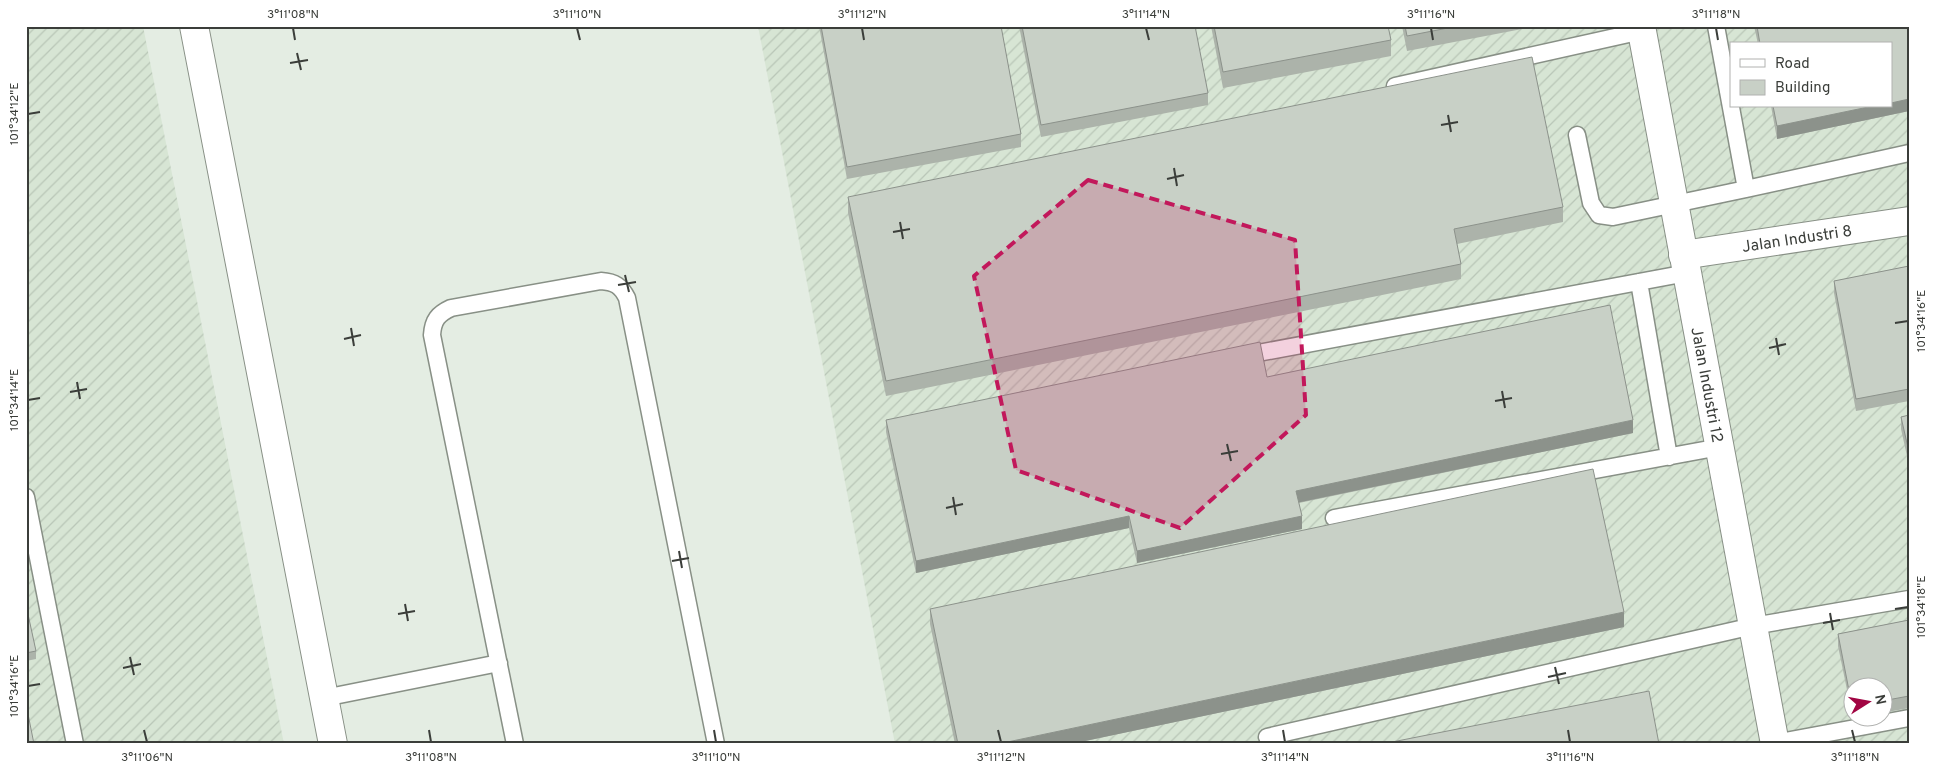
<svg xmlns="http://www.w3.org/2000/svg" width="1935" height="770" font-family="Overpass,sans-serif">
<defs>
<pattern id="industrial-furrows" width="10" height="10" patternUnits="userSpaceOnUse" patternTransform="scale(1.25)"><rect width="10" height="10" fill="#d7e5d4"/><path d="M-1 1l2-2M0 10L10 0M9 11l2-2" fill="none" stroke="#b9c6b7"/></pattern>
</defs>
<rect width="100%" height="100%" fill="#e4ede3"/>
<path fill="url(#industrial-furrows)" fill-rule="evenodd" d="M26,26H143L284,744H26Z
M758,26H1909V744H895ZM1731,44H1891V106H1731ZM1852,688H1882V718H1852Z"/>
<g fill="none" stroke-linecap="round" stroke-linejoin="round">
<defs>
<path id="lane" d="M1395,86L1642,31
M1577,135L1591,203L1599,215L1613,217L1746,189L1716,26
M1746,189L1909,153
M1639,282L1669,457
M1242,356L1687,273
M26,497L75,744
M1334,518L1720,447
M324,698L499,663
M1267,737L1753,626L1909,599
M1775,743L1909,718
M515,744L432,335C433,320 438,314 451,308L601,281C615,282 621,286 627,298L716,744"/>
<g id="street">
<path d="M194,26L333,744"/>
<path id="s1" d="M1641,26L1775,744"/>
<path id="s2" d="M1683,255L1909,221"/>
</g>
</defs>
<use href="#lane" stroke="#889086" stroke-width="19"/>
<use href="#street" stroke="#889086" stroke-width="30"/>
<use href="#lane" stroke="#fff" stroke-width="16"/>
<use href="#street" stroke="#fff" stroke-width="28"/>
</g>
<path fill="#acb3aa" d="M819,26H1001L1021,134V147L847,179Z
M1019,26H1195L1208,93V105L1041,137Z
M1211,26H1388L1391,40V56L1223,88Z
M1402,26H1538L1407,51Z
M1754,26H1909V111L1777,139L1771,106H1891V44H1758Z
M848,197L1563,207V222L1457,244L1461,264V279L886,396L848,213Z
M1909,266V401L1856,411L1834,293V281Z
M1267,377L1633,433L1299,503L1302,529L1137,563L1129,528L916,573L886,432V420Z
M1909,415V465L1901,429V417Z
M26,605L36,651V659L26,661Z
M930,609L1624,627L1071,744H955L930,624Z
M1909,620V708L1882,713V688H1852V718H1861L1853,719L1838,646V634Z"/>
<path fill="#8c928b" d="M1909,99V111L1777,139V126L1873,106H1891V103Z
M1633,420V433L1296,503V491Z
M1129,516V528L916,573V561Z
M1302,516V529L1137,563V551Z
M1624,612V627L1071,744H998Z"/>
<path fill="#c8d0c6" stroke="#8c928b" d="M821,26H1001L1021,134L847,167Z
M1022,26H1195L1208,93L1041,125Z
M1214,26H1388L1391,40L1223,72Z
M1405,26H1458L1407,36Z
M1757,26H1909V99L1891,103V44H1760Z
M1532,57L1563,207L1454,229L1461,264L886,381L848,197Z
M1773,106H1873L1777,126Z
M1909,266V389L1856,399L1834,281Z
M1610,305L1633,420L1296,491L1302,516L1137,551L1129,516L916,561L886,420L1260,342L1267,377Z
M1909,415V452L1901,417Z
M1593,469L1624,612L998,744H958L930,609Z
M26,605L36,651L26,653Z
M1909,620V696L1882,701V688H1852V706L1838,634Z
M1649,691L1659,744H1382Z
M26,704L34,744H26Z"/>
<path fill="#c2185b" fill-opacity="0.2" stroke="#c2185b" stroke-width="4" stroke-dasharray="10 6" stroke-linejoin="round" d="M1088,180L1295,240L1306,415L1180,528L1016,470L974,276Z"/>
<path fill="none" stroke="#3b3e3a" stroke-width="2" d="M293,28L295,40M577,28L580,40M862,28L864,40M1146,28L1149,40M1431,28L1433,40M1716,28L1718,40M297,53L301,70M290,63L308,60M28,114L40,112M1448,115L1451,132M1441,125L1458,122M1174,168L1177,186M1167,179L1184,175M900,222L903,239M893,232L910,229M625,275L629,292M618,285L636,282M1895,323L1908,321M351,328L354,346M1776,338L1779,355M344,339L361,335M1769,348L1786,344M77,382L80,399M1502,391L1505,408M70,392L87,389M28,400L40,398M1495,401L1512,398M1227,444L1231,461M1221,454L1238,451M953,497L956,515M946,508L963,504M679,551L682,568M672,561L689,558M405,604L408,621M1895,609L1908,607M1830,613L1833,630M398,614L415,611M1823,623L1840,620M130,657L134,675M1555,667L1559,684M123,668L141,664M1548,677L1566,673M28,686L40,684M144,730L147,742M429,730L431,742M714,730L716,742M998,730L1001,742M1283,730L1285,742M1568,730L1570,742M1852,730L1855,742"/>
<g text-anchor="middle" stroke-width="4.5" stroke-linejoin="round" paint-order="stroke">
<g font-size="16" fill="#3b3e3a" stroke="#fff">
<text dy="6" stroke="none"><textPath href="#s2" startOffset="115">Jalan Industri 8</textPath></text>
<text dy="6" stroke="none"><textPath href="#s1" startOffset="365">Jalan Industri 12</textPath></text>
</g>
</g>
<rect width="1935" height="770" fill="none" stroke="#ffffff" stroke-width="55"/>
<rect x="1730" y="42" width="162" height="65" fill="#ffffff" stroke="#b1b2b0"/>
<rect x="1740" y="59" width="25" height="8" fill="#ffffff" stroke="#b1b2b0"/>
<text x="1775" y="68" font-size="15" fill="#3b3e3a">Road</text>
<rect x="1740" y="80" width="25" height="15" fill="#c8d0c6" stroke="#b1b2b0"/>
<text x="1775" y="92" font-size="15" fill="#3b3e3a">Building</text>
<g transform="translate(1868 702) rotate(79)"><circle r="24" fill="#ffffff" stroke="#b1b2b0"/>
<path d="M0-4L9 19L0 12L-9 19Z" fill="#a10543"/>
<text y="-8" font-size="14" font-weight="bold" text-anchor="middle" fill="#3b3e3a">N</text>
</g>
<rect x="28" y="28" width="1880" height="714" fill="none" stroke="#3b3e3a" stroke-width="2"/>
<g font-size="12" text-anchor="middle" fill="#3b3e3a">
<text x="293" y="18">3°11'08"N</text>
<text x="577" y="18">3°11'10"N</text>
<text x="862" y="18">3°11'12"N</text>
<text x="1146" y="18">3°11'14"N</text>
<text x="1431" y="18">3°11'16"N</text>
<text x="1716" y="18">3°11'18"N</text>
<text transform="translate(14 114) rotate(-90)" y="4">101°34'12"E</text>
<text transform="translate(1921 321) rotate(-90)" y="4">101°34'16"E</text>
<text transform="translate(14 400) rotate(-90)" y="4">101°34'14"E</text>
<text transform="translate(1921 607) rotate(-90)" y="4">101°34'18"E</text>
<text transform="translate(14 686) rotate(-90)" y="4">101°34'16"E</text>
<text x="147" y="761">3°11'06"N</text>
<text x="431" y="761">3°11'08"N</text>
<text x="716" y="761">3°11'10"N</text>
<text x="1001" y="761">3°11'12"N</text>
<text x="1285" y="761">3°11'14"N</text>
<text x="1570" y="761">3°11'16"N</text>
<text x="1855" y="761">3°11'18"N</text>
</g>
</svg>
